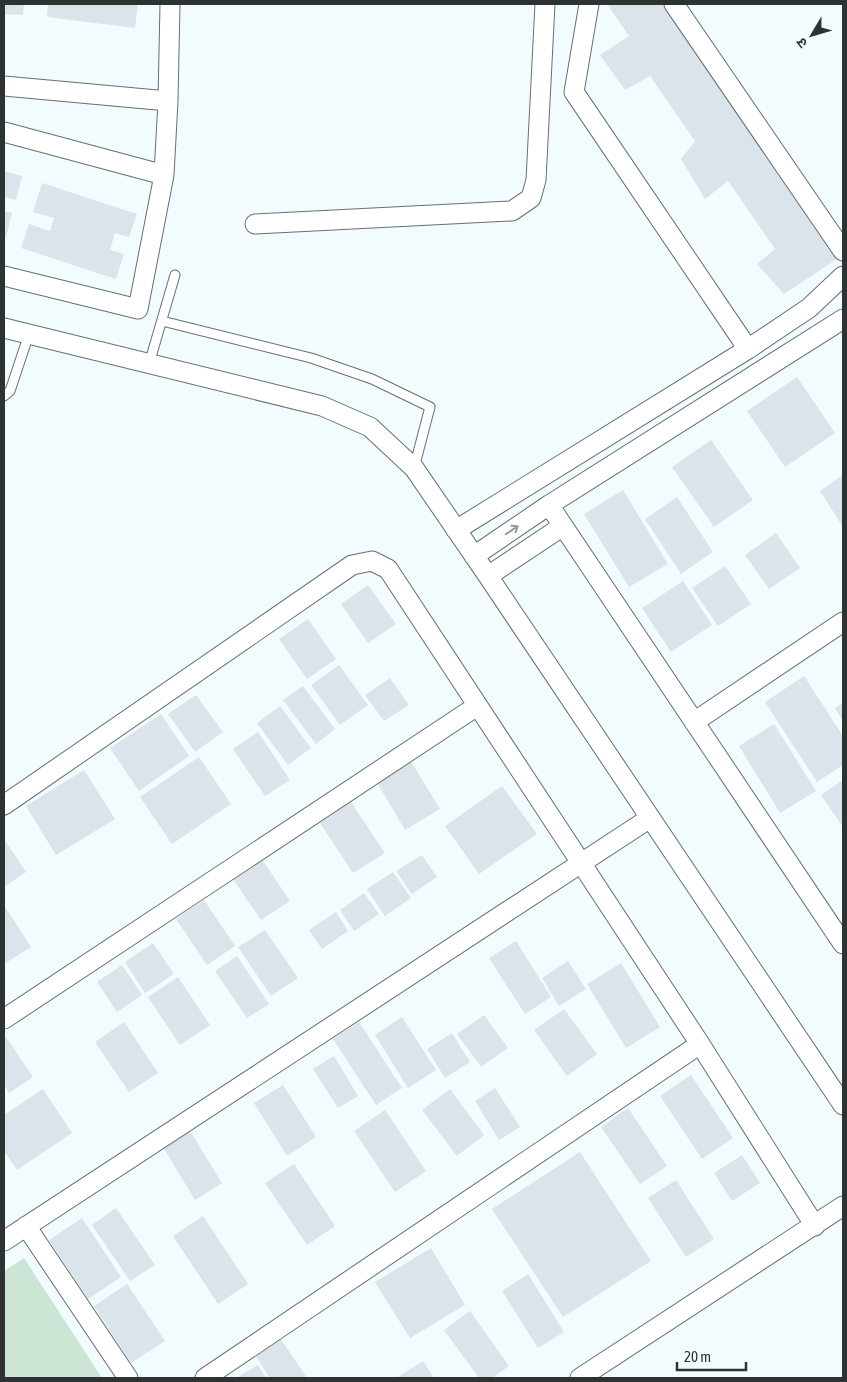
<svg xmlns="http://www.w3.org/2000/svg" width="847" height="1382" font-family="'Asap Condensed','Noto Sans Devanagari',sans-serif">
<rect width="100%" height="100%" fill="#f2fcfe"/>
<path fill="#cde5d4" d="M24,1258L102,1378H4V1271Z"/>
<path fill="#dbe3eb" d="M4,4H24L23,15L4,14Z
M48,4H138L135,28L47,17Z
M607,4H666L840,257L784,294L757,264L775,249L728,181L705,199L681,159L695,141L650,76L625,90L600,55L629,36Z
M4,171L22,176L16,200L4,197Z
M42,183L137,214L129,237L115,233L110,250L124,254L116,279L21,248L29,224L50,231L54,218L33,212Z
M4,211L12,213L6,238H4Z
M797,377L835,433L785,467L747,411Z
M711,440L753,500L714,527L672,467Z
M843,475V527L820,491Z
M623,490L668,564L629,587L584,514Z
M677,497L713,552L681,574L645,519Z
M776,533L800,568L769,589L745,555Z
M725,566L751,604L718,626L692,588Z
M683,581L712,625L671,652L642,608Z
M368,585L396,624L368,643L341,604Z
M308,619L336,659L307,679L279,639Z
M339,665L368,705L340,725L311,685Z
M804,676L843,736V765L817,782L765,702Z
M390,678L409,705L384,721L365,695Z
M303,686L335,729L316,744L283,700Z
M196,695L223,732L195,752L168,714Z
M843,703V721L835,708Z
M280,706L311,748L288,765L257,723Z
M161,714L189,756L139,791L110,748Z
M774,724L816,791L780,813L739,746Z
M258,732L290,780L265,796L233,749Z
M199,757L231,804L172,844L140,797Z
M409,758L440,809L405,830L375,779Z
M84,770L115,819L56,855L26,806Z
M843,780V827L821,795Z
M502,786L537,834L479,874L445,826Z
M351,802L385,853L353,873L320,823Z
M4,839L26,872L4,887Z
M422,855L437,877L412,894L396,871Z
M261,858L290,901L261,920L232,878Z
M393,872L411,898L385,916L367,889Z
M364,893L379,914L354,931L340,910Z
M204,900L235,946L207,965L176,919Z
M4,905L31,947L4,964Z
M336,912L348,931L322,949L309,930Z
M265,930L298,978L271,996L238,947Z
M516,941L551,997L525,1014L489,958Z
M153,943L174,974L145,993L125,962Z
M237,956L269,1004L247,1018L215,971Z
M568,961L586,989L559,1006L542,978Z
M621,963L660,1027L626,1048L587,984Z
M122,965L142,995L117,1012L97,982Z
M178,977L210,1025L180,1045L148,997Z
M564,1009L597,1054L567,1076L534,1030Z
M484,1015L508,1048L481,1067L457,1034Z
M402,1017L436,1070L408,1088L375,1035Z
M124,1022L158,1073L129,1092L95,1042Z
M359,1022L402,1088L376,1105L333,1039Z
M452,1033L470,1062L445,1078L427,1049Z
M6,1037L33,1077L9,1093L4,1084V1038Z
M334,1056L358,1096L338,1108L313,1069Z
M691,1075L733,1138L702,1159L660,1096Z
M283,1085L316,1137L287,1156L254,1103Z
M495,1088L520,1127L499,1140L475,1101Z
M43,1089L72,1133L17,1170L4,1151V1115Z
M450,1089L484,1135L457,1156L422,1110Z
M628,1108L667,1166L640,1184L601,1127Z
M385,1110L426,1171L395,1192L354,1131Z
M190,1131L222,1183L195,1200L163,1147Z
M580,1152L651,1261L563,1317L492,1209Z
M742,1155L760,1183L732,1201L714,1173Z
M294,1164L335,1226L307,1245L265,1183Z
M676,1180L714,1239L686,1257L648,1198Z
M116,1208L155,1265L130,1281L92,1225Z
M203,1216L248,1284L218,1304L173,1236Z
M82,1218L121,1277L88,1299L49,1240Z
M431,1248L465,1305L410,1338L375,1282Z
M528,1274L564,1332L538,1348L502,1291Z
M127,1284L165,1341L131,1363L94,1306Z
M470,1311L509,1366L492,1378H479L444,1330Z
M280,1338L307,1378H270L255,1355Z
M423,1361L434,1378H399L398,1377Z
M258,1365L266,1378H236Z"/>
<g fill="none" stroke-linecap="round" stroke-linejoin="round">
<defs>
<path id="lane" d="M162,321L311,358L372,379L430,407L414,468
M149,364L175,275
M4,396L10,391L29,334"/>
<path id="street" d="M589,4L574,92L748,349
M674,4L843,251
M4,86L168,101
M4,132L164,175
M255,224L512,211L531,198L536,180L545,4
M4,276L138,309L164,175L168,101L170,4
M4,328L322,406L370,427L414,468L488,576L843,1105
M549,505L843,944
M456,530L748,349L809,308L843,276
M474,556L549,505L843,319
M488,576L563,526
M694,722L843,622
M4,805L352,565L372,561L388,569L700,1044L815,1226
M4,1019L477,706
M26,1226L128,1378
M4,1241L650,818
M205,1378L700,1044
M580,1378L843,1206"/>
</defs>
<use href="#lane" stroke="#657072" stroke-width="11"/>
<use href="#street" stroke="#657072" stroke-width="21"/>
<use href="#lane" stroke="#fff" stroke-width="9"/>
<use href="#street" stroke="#fff" stroke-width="19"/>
</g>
<defs><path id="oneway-shaft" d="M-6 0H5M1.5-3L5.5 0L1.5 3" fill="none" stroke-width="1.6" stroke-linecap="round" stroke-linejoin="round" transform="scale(1.25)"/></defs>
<use stroke="#969899" href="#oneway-shaft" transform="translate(512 530) rotate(-34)"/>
<rect width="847" height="1382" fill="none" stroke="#2d3233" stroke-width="10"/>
<g transform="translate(812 35) rotate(232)" stroke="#f2fcfe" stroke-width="4" paint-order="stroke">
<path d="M0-4L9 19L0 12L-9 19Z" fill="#2d3233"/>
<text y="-8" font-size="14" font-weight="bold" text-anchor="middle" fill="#2d3233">उ</text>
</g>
<path d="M677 1362v8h69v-8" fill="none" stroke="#2d3233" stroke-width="2.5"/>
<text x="684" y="1362" font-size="15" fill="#2d3233" stroke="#f2fcfe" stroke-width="4" paint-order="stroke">20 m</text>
</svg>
